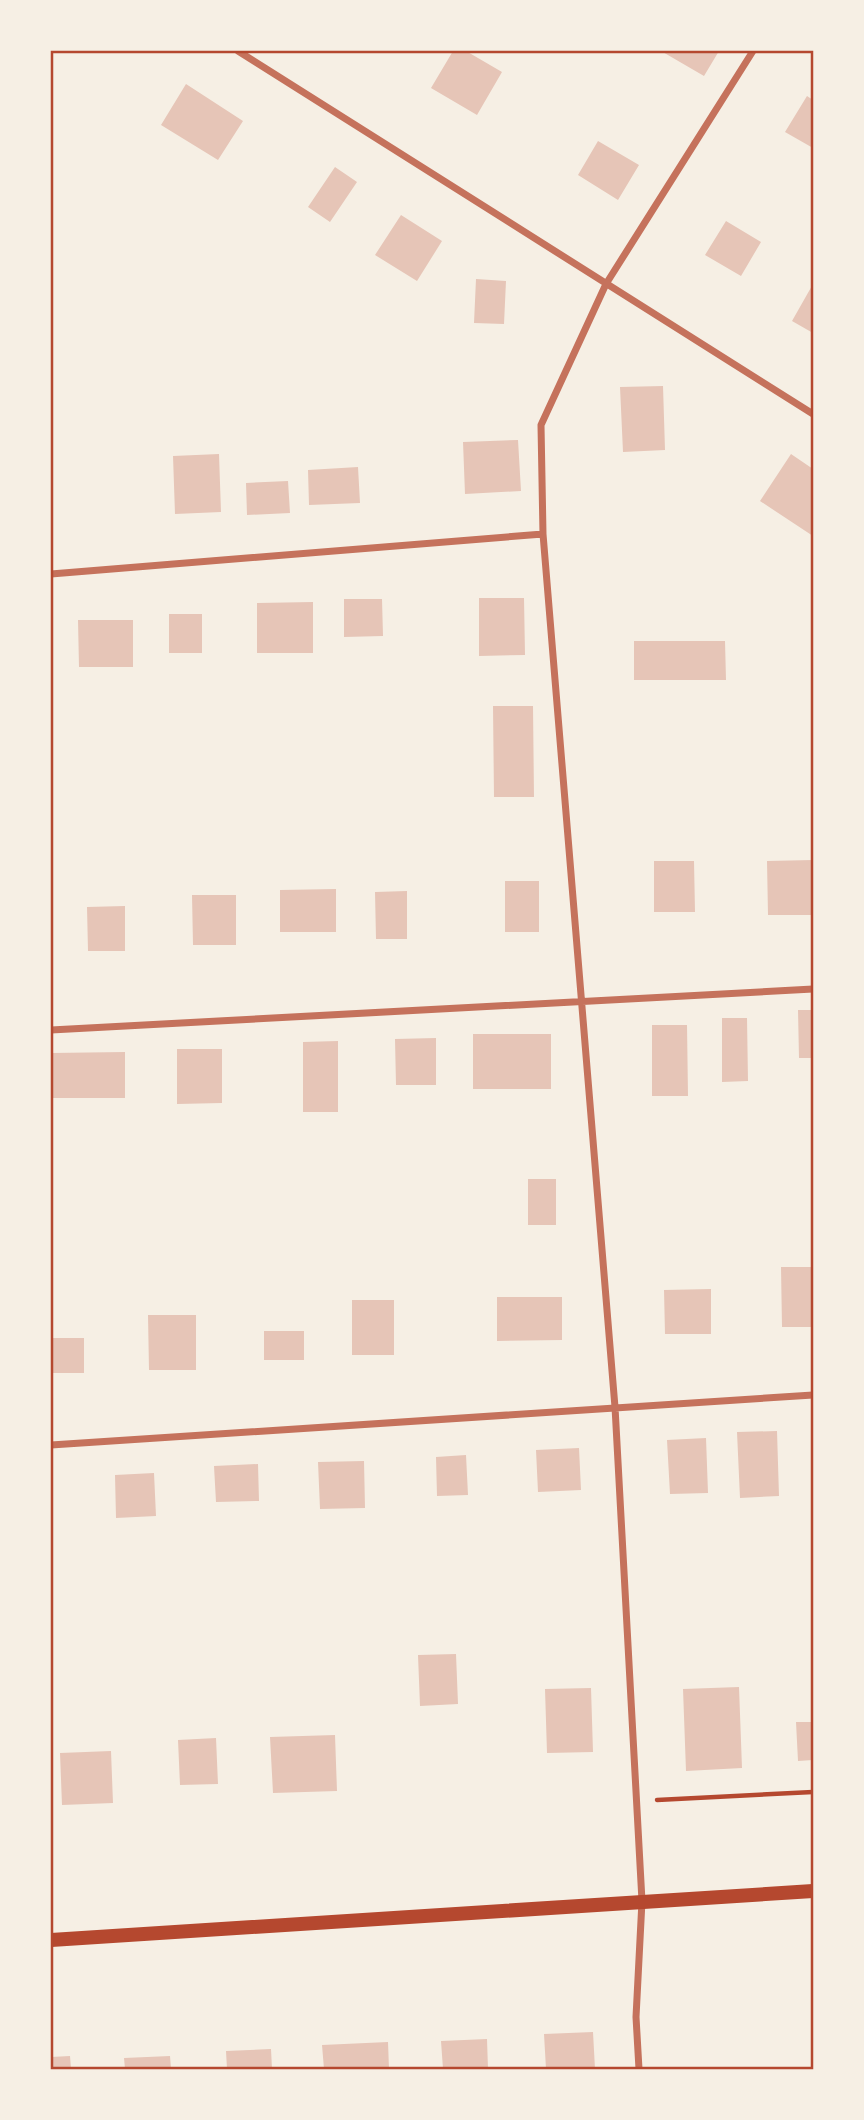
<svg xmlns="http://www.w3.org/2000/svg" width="864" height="2120" font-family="'Fira Sans',sans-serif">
<rect width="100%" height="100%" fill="#f6efe4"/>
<path fill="#e6c5b7" d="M453,51H466L502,72L477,115L431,88Z
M661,51H719L704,76Z
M186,84L243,121L218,160L161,125Z
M807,96L813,100V148L785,132Z
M598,141L639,165L618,200L578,175Z
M335,167L357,182L330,222L308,207Z
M401,215L442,241L417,281L375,255Z
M726,221L761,242L741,276L705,255Z
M476,279L506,281L504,324L474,323Z
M813,284V333L792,321Z
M663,386L665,450L623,452L620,387Z
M518,440L521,491L465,494L463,442Z
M219,454L221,512L175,514L173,456Z
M791,454L813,469V536L760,501Z
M358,467L360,503L309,505L308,470Z
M288,481L290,513L247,515L246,483Z
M479,598H524L525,655L479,656Z
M344,599H382L383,636L344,637Z
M313,602V653H257V603Z
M169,614H202V653H169Z
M78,620H133V667H79Z
M634,641H725L726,680H634Z
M493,706H533L534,797H494Z
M813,860V915H768L767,861Z
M654,861H694L695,912H654Z
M505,881H539V932H505Z
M336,889V932H280V890Z
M407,891V939H376L375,892Z
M192,895H236V945H193Z
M125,906V951H88L87,907Z
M798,1010H813V1058H799Z
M722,1018H747L748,1081L722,1082Z
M652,1025H687L688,1096H652Z
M473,1034H551V1089H473Z
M436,1038V1085H396L395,1039Z
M338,1041V1112H303V1042Z
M177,1049H222V1103L177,1104Z
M125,1052V1098H51V1053Z
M528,1179H556V1225H528Z
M781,1267H813V1327H782Z
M711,1289V1334H665L664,1290Z
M497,1297H562V1340L497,1341Z
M352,1300H394V1355H352Z
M148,1315H196V1370H149Z
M264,1331H304V1360H264Z
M53,1338H84V1373H53Z
M777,1431L779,1496L740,1498L737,1432Z
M706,1438L708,1493L670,1494L667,1440Z
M579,1448L581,1490L538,1492L536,1450Z
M466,1455L468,1495L437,1496L436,1457Z
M364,1461L365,1508L320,1509L318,1462Z
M258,1464L259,1501L216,1502L214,1466Z
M154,1473L156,1516L116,1518L115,1475Z
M456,1654L458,1704L420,1706L418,1655Z
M739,1687L742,1768L686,1771L683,1689Z
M591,1688L593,1752L547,1753L545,1689Z
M796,1722H813V1760L798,1761Z
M335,1735L337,1791L273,1793L270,1737Z
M216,1738L218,1784L180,1785L178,1740Z
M111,1751L113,1803L62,1805L60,1753Z
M593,2032L595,2069H546L544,2034Z
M487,2039L488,2069H443L441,2041Z
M388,2042L389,2069H324L322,2045Z
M271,2049L272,2069H227L226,2051Z
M70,2056L71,2069H51V2057Z
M170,2056L171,2069H125L124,2058Z"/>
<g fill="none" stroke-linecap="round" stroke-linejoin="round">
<path stroke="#b5482f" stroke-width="4.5" d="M657,1800L813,1792"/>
<path stroke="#c5725c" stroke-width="7" d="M238,51L813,414
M51,574L543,534
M51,1030L813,989
M51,1445L813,1395
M639,2069L636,2017L642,1901L615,1407L543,534L541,425L606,284L753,51"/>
<path stroke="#b5482f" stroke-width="14" d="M51,1940L813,1891"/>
</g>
<rect width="864" height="2120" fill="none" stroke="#f6efe4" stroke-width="105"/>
<rect x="52" y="52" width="760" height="2016" fill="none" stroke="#b5482f" stroke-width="2.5"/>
</svg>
